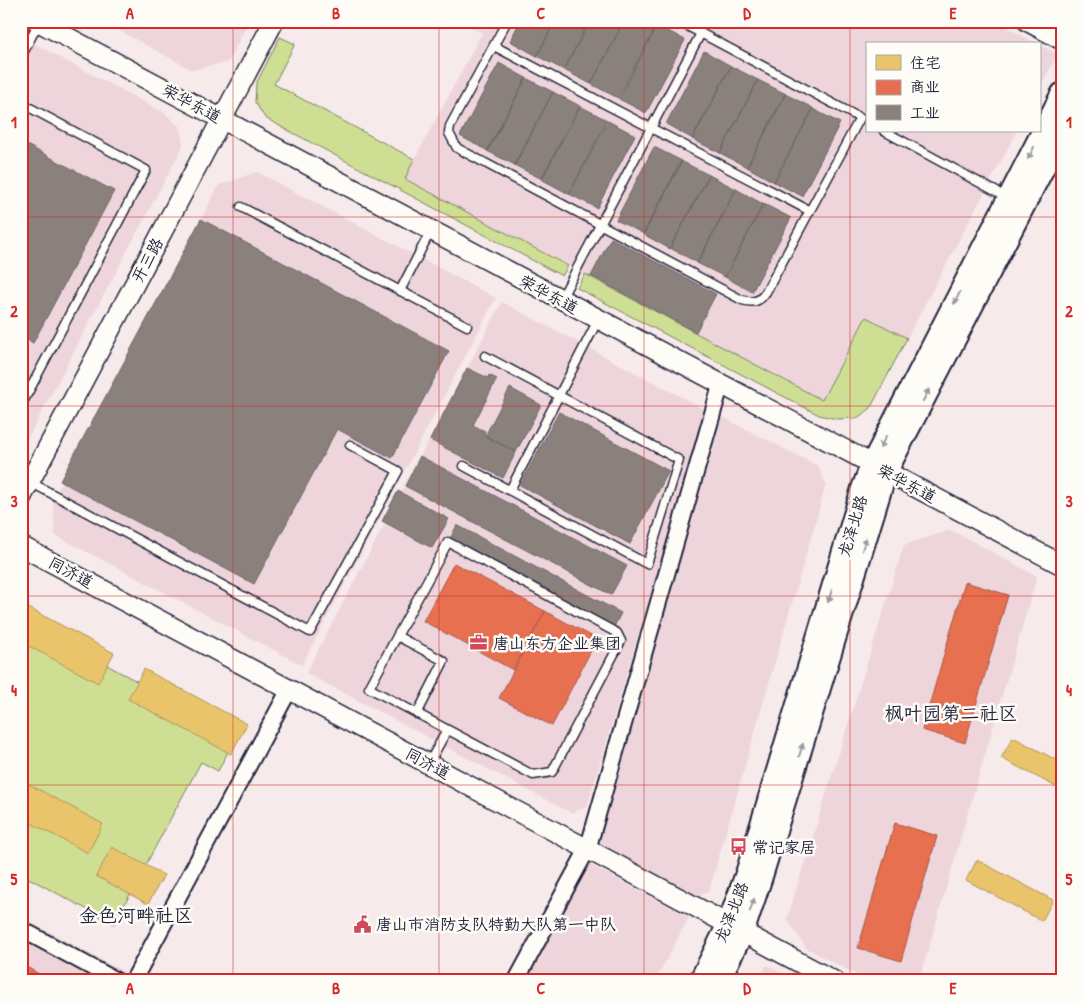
<svg xmlns="http://www.w3.org/2000/svg" width="1083" height="1002" font-family="'Patrick Hand','LXGW WenKai TC',sans-serif">
<rect width="100%" height="100%" fill="#f6eaeb"/>
<filter id="ink" filterUnits="userSpaceOnUse"><feTurbulence type="fractalNoise" baseFrequency=".02" numOctaves="2"/><feDisplacementMap in="SourceGraphic" scale="10" xChannelSelector="R" yChannelSelector="G"/><feConvolveMatrix kernelMatrix="1 2 1 2 8 2 1 2 1" color-interpolation-filters="sRGB"/></filter>
<g filter="url(#ink)">
<path fill="#eed5dc" d="M102,21H249L228,62L192,70Z
M460,21H995L1038,44H867V131H1017L907,338L866,317L823,400L404,179L482,33Z
M21,37L163,112L180,127L183,146L21,451Z
M1039,45L1058,54L1039,89Z
M257,172L496,298L302,665L55,535L53,498L219,185Z
M502,302L706,410L587,807L571,813L306,673Z
M722,417L818,466L826,485L709,891L696,897L597,843Z
M951,530L1037,576L919,981H868L806,948L787,919L904,545Z
M587,863L689,917L655,981H524Z
M21,917L141,981H21Z
M767,965L795,981H758Z"/>
<path fill="#cedf93" stroke="#788067" d="M280,37L295,44L274,84L414,159L405,179L568,266L562,276L265,118L255,102L256,84Z
M585,274L822,400L866,317L907,338L870,409L857,418L837,419L819,415L577,288Z
M21,619L237,735L218,771L201,762L114,924L21,874Z"/>
<path fill="#e9c46a" stroke="#ad935c" d="M965,582L1008,595L981,686L939,673Z
M21,604L114,653L98,683L21,642Z
M144,669L247,724L231,754L128,699Z
M1013,737L1062,763V790L1001,758Z
M21,780L103,824L88,853L21,818Z
M895,823L937,836L915,912L872,899Z
M112,847L164,875L148,904L96,876Z
M977,860L1053,900L1042,921L966,880Z"/>
<path fill="#e76f51" stroke="#ac584a" d="M454,563L545,611L513,670L423,621Z
M965,582L1008,595L965,743L922,730Z
M545,611L597,639L552,726L499,698Z
M895,823L937,836L901,961L858,948Z
M21,964L52,981H21Z"/>
<path fill="#8a817c" stroke="#6b6468" d="M520,21H555L537,56L510,41Z
M555,21H590L564,70L537,56Z
M589,21H624L591,84L564,70Z
M624,21H649L657,25L618,98L591,84Z
M657,25L685,40L646,113L619,99Z
M704,51L731,66L693,139L666,124Z
M499,63L526,78L488,151L460,136Z
M731,66L758,80L720,153L692,139Z
M526,78L553,92L515,165L487,151Z
M758,80L786,94L747,167L720,153Z
M553,92L580,106L542,179L514,165Z
M785,94L813,108L774,182L747,167Z
M580,106L607,120L569,194L541,179Z
M813,109L840,123L802,196L774,182Z
M608,121L635,135L597,208L569,194Z
M21,142L114,191L33,343L21,337Z
M654,147L682,161L644,234L616,220Z
M681,161L709,175L670,249L643,234Z
M709,175L736,189L698,263L670,248Z
M736,189L763,204L725,277L697,263Z
M764,204L791,218L752,292L725,277Z
M201,219L449,351L392,458L337,429L254,584L60,481Z
M611,238L716,294L696,332L591,276Z
M467,368L488,378L489,375L497,379L473,425L485,431L484,435L516,452L503,478L430,440Z
M510,388L541,405L516,452L485,436Z
M559,412L669,471L630,544L520,485Z
M420,456L627,566L611,595L405,486Z
M398,491L449,519L432,548L382,521Z
M457,525L621,613L614,627L450,539Z"/>
<g fill="none" stroke-linecap="round" stroke-linejoin="round">
<defs>
<path id="service" d="M507,21L450,126L449,133L457,148L742,300C754,303 759,302 766,292L860,118L678,21
M494,46L810,211
M21,57L39,22
M21,103L146,170L21,406
M884,131L1008,198
M241,207L467,326
M400,291L431,230
M561,299L701,33
M464,466L647,564L679,460L485,356
M30,482L310,632L398,471L350,445
M510,490L598,320
M448,542L617,633L621,641L552,772L533,775L369,688Z
M397,636L444,661L417,714
M429,763L447,730"/>
<path id="minor" d="M21,929L117,981
M133,981L289,690
M516,981L588,848L721,384"/>
<path id="tertiary" d="M37,21L1062,565
M1027,21L1062,40
M21,498L274,21
M21,546L834,981"/>
<path id="secondary" d="M700,981L728,925L747,872L862,490L872,464L1062,94
M718,981L743,932L761,878L886,472L1062,132"/>
</defs>
<use href="#service" stroke="#22223b" stroke-width="11"/>
<use href="#minor" stroke="#22223b" stroke-width="19"/>
<use href="#tertiary" stroke="#22223b" stroke-width="22"/>
<use href="#secondary" stroke="#22223b" stroke-width="25"/>
<use href="#service" stroke="#fdfcf7" stroke-width="8"/>
<use href="#minor" stroke="#fdfcf7" stroke-width="15"/>
<use href="#tertiary" stroke="#fdfcf7" stroke-width="19"/>
<use href="#secondary" stroke="#fdfcf7" stroke-width="21"/>
</g>
<defs><path id="oneway-solid" d="M-6-.8H1V-3.2L6.5 0L1 3.2V.8H-6Z" transform="scale(1.25)"/></defs>
<g fill="#9a9aa2">
<use href="#oneway-solid" transform="translate(1031 153) rotate(117)"/>
<use href="#oneway-solid" transform="translate(957 298) rotate(117)"/>
<use href="#oneway-solid" transform="translate(926 395) rotate(-63)"/>
<use href="#oneway-solid" transform="translate(883 442) rotate(117)"/>
<use href="#oneway-solid" transform="translate(864 544) rotate(-73)"/>
<use href="#oneway-solid" transform="translate(830 596) rotate(107)"/>
<use href="#oneway-solid" transform="translate(801 750) rotate(-73)"/>
<use href="#oneway-solid" transform="translate(752 905) rotate(-71)"/>
</g>
</g>
<path fill="none" stroke="#d62828" stroke-width="1" stroke-opacity="0.55" d="M233,21V981M439,21V981M644,21V981M850,21V981M21,217H1062M21,406H1062M21,596H1062M21,785H1062"/>
<defs>
<symbol id="office-bare" viewBox="-9 -9 18 18"><path d="M-6-3h4V-5.5h4V-3h4V5H-6ZM-1-4.5V-3h2v-1.5ZM-6 0V1H6V0Z" fill="#d1495b" stroke="#fdfcf7" stroke-width="2.5" paint-order="stroke"/></symbol>
<symbol id="bus-bare" viewBox="-9 -9 18 18"><path d="M-5-6H5V4H4V6H2V4H-2V6H-4V4H-5ZM-3.5-4V0h7V-4ZM-3.5 1.2v1.5H-2V1.2ZM2 1.2v1.5H3.5V1.2Z" fill="#d1495b" stroke="#fdfcf7" stroke-width="2.5" paint-order="stroke"/></symbol>
<symbol id="civic-bare" viewBox="-9 -9 18 18"><path d="M-.6-6.5H3V-4.5H.6V-3L4-1V1h2V6H-6V1h2V-1L-.6-3ZM-1.2 2.5V6h2.4V2.5Z" fill="#d1495b" stroke="#fdfcf7" stroke-width="2.5" paint-order="stroke"/></symbol>
</defs>
<g fill-rule="evenodd">
<use href="#office-bare" x="466" y="630" width="25" height="25"/>
<use href="#bus-bare" x="726" y="834" width="25" height="25"/>
<use href="#civic-bare" x="350" y="912" width="25" height="25"/>
</g>
<g text-anchor="middle" stroke-width="5" stroke-linejoin="round" paint-order="stroke">
<g font-size="16" fill="#22223b" stroke="#fdfcf7">
<text transform="translate(192 103) rotate(28)" y="6">荣华东道</text>
<text transform="translate(147 260) rotate(-62)" y="6">开三路</text>
<text transform="translate(549 294) rotate(28)" y="6">荣华东道</text>
<text transform="translate(907 483) rotate(28)" y="6">荣华东道</text>
<text transform="translate(852 526) rotate(-73)" y="6">龙泽北路</text>
<text transform="translate(71 572) rotate(28)" y="6">同济道</text>
<text transform="translate(428 763) rotate(28)" y="6">同济道</text>
<text transform="translate(731 912) rotate(-68)" y="6">龙泽北路</text>
</g>
<g font-size="16" fill="#22223b" stroke="#fdfcf7" text-anchor="start">
<text x="493" y="649">唐山东方企业集团</text>
<text x="752" y="853">常记家居</text>
<text x="376" y="930">唐山市消防支队特勤大队第一中队</text>
</g>
<g font-size="19" fill="#22223b" stroke="#fdfcf7">
<text x="951" y="720">枫叶园第二社区</text>
<text x="136" y="922">金色河畔社区</text>
</g>
</g>
<rect width="1083" height="1002" fill="none" stroke="#fdfcf7" stroke-width="55"/>
<rect x="866" y="42" width="175" height="90" fill="#fdfcf7" stroke="#a5a5ac"/>
<rect x="876" y="55" width="25" height="15" fill="#e9c46a" stroke="#a5a5ac"/>
<text x="910" y="68" font-size="15" fill="#22223b">住宅</text>
<rect x="876" y="80" width="25" height="15" fill="#e76f51" stroke="#a5a5ac"/>
<text x="910" y="92" font-size="15" fill="#22223b">商业</text>
<rect x="876" y="105" width="25" height="15" fill="#8a817c" stroke="#a5a5ac"/>
<text x="910" y="118" font-size="15" fill="#22223b">工业</text>
<rect x="28" y="28" width="1028" height="946" fill="none" stroke="#d62828" stroke-width="2"/>
<g font-size="16" text-anchor="middle" font-weight="bold" fill="#d62828">
<text x="130" y="19">A</text>
<text x="336" y="19">B</text>
<text x="541" y="19">C</text>
<text x="747" y="19">D</text>
<text x="953" y="19">E</text>
<text x="14" y="128">1</text>
<text x="1069" y="128">1</text>
<text x="14" y="317">2</text>
<text x="1069" y="317">2</text>
<text x="14" y="507">3</text>
<text x="1069" y="507">3</text>
<text x="14" y="696">4</text>
<text x="1069" y="696">4</text>
<text x="14" y="885">5</text>
<text x="1069" y="885">5</text>
<text x="130" y="994">A</text>
<text x="336" y="994">B</text>
<text x="541" y="994">C</text>
<text x="747" y="994">D</text>
<text x="953" y="994">E</text>
</g>
</svg>
